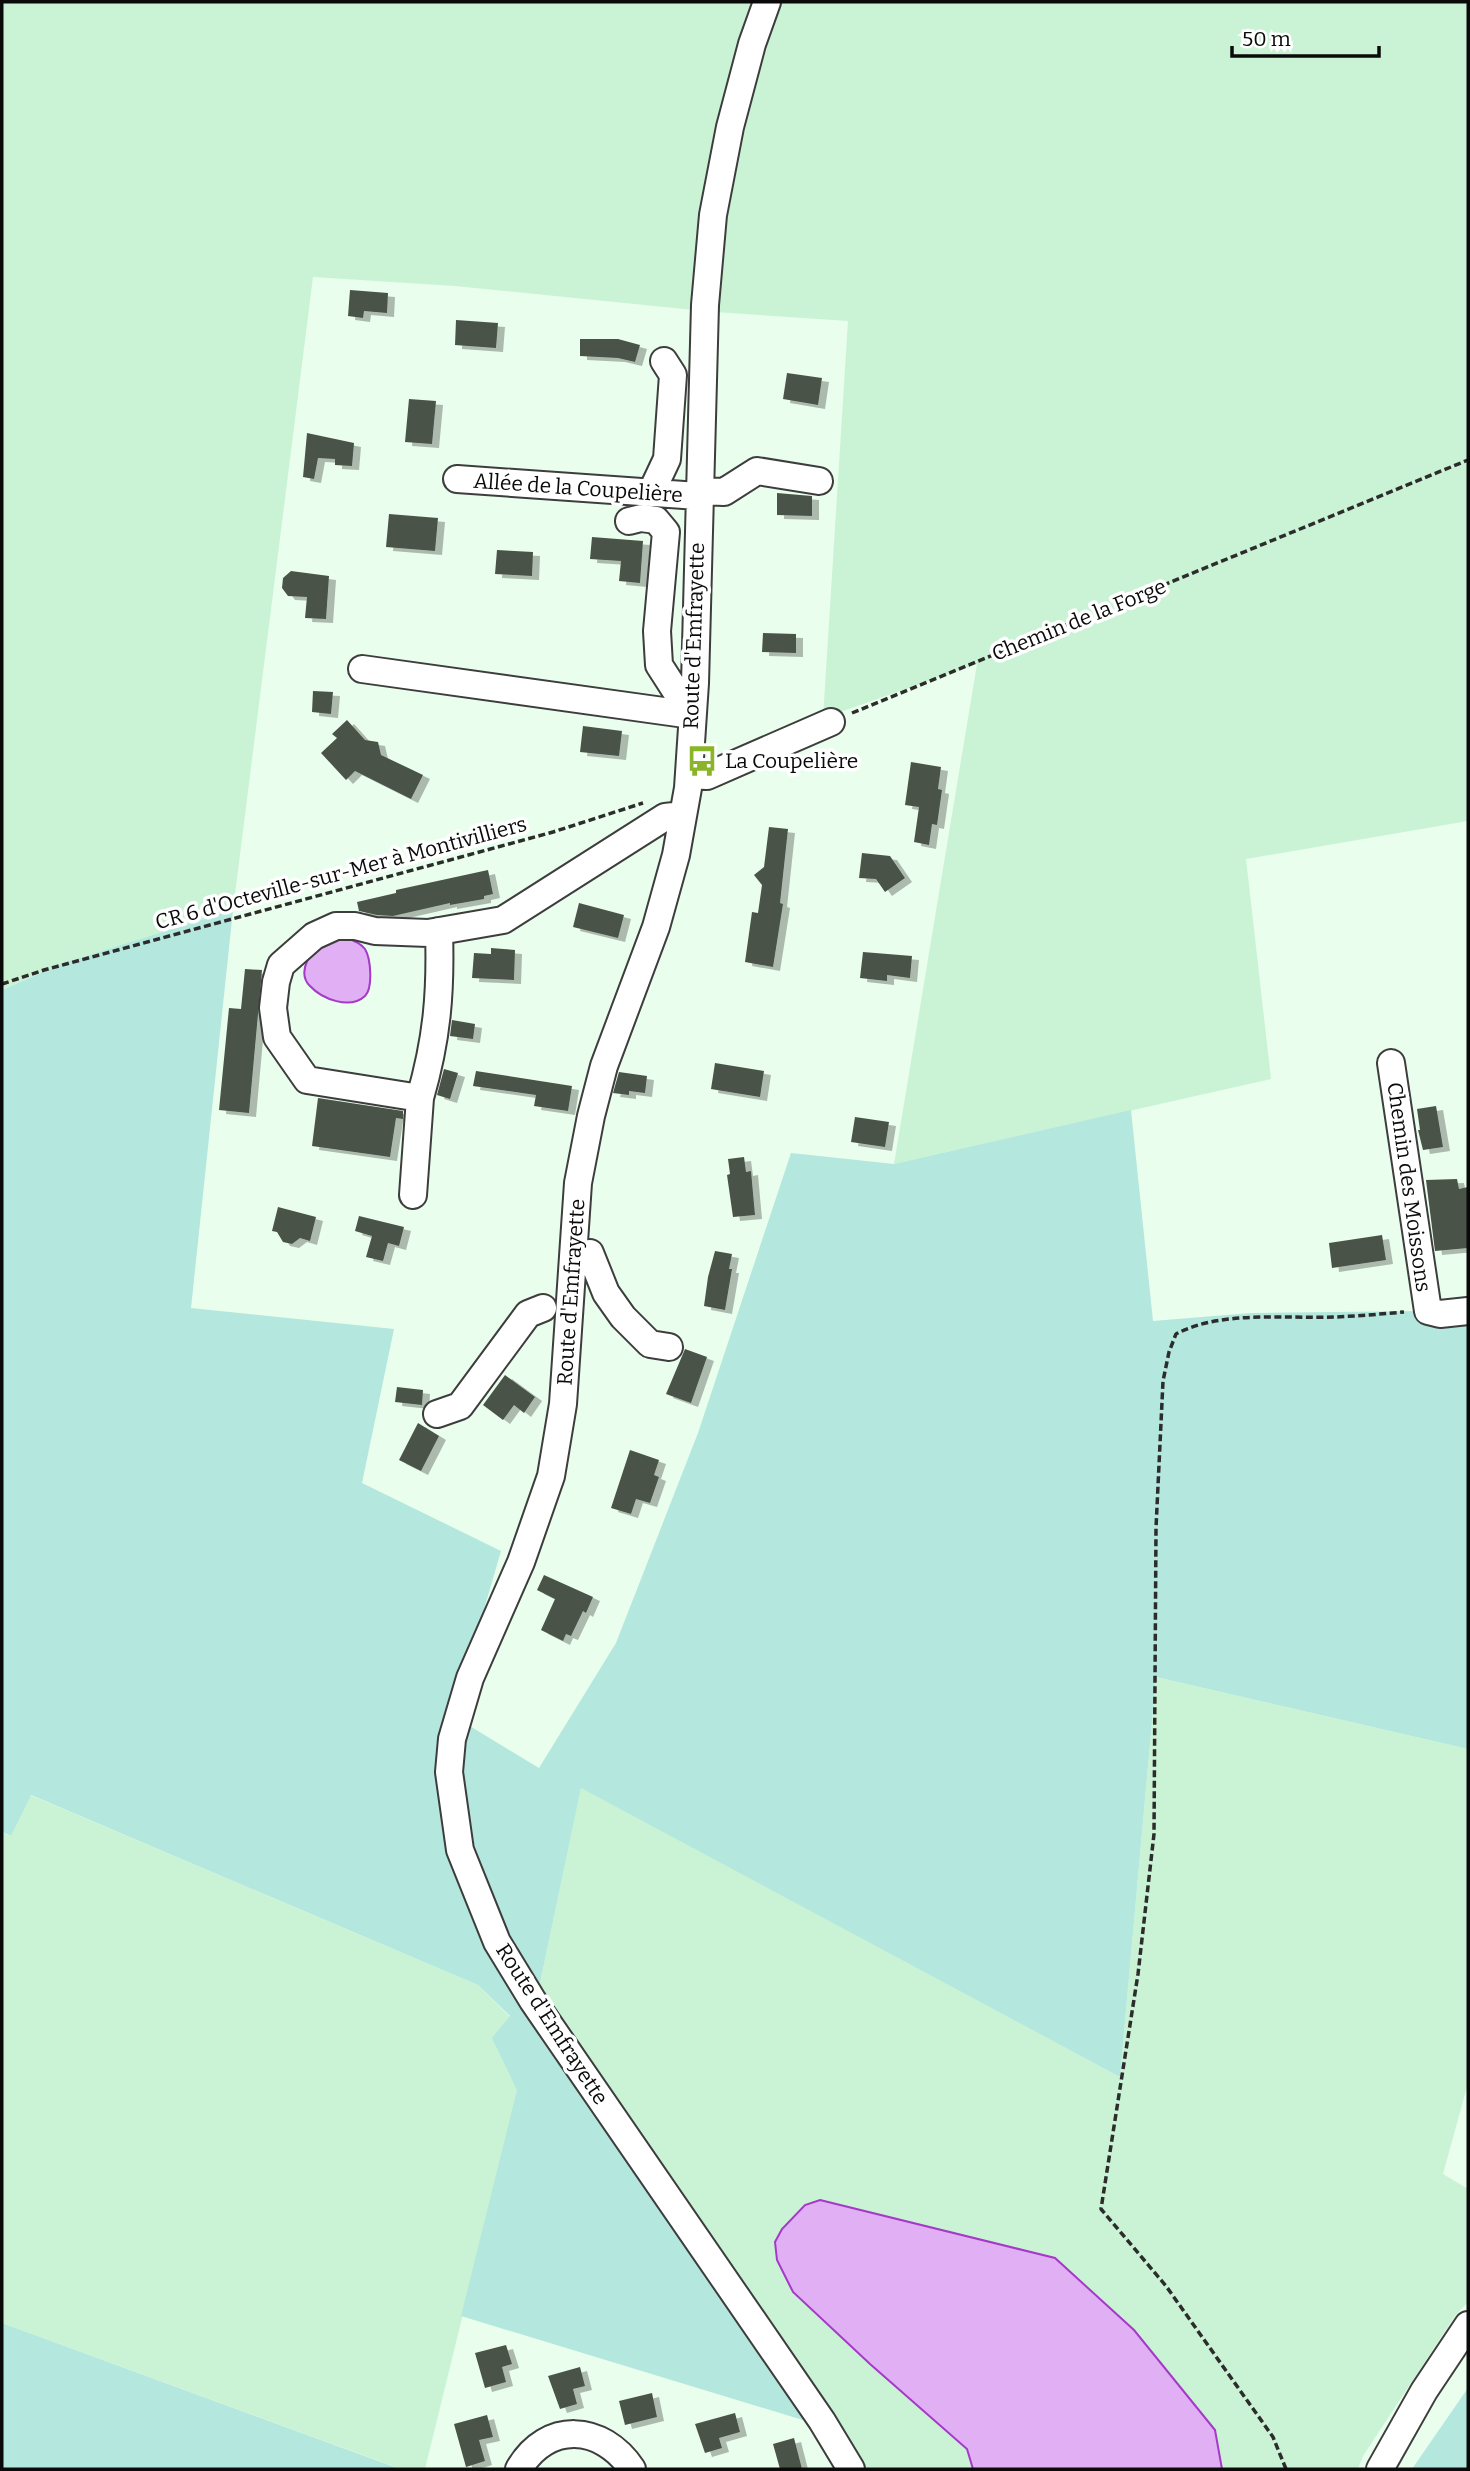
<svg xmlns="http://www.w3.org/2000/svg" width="1470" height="2471" font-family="Bitter,serif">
<defs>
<filter id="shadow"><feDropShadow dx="7" dy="4" stdDeviation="0" flood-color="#0004"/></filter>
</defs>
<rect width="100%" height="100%" fill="#e9feec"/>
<path fill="#caf3d5" d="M2,2H755L694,310L455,286L313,277L233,910L66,962L2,990Z
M780,2H1468V821L1246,859L1271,1079L894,1164L977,664L823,718L848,321L715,312L716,284L742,128Z
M1156,1677L1468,1749V2083L1443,2174L1468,2189V2302L1455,2316L1363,2456L1358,2469H860L539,1988L581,1787L1120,2077Z
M30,1795L478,1985L510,2017L493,2038L518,2090L425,2469H401L2,2323V1833L11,1836Z"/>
<path fill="#b4e7de" d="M233,910L191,1308L394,1329L362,1483L501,1551L457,1702L455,1717L539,1768L616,1643L698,1433L791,1153L894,1164L1131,1110L1153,1321L1251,1313L1423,1311L1468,1306V1749L1156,1677L1120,2077L581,1788L539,1988L806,2421L461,2316L517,2090L492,2038L510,2016L478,1985L31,1795L11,1836L2,1832V990L66,962Z
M2,2323L400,2469H401H2Z
M1468,2388V2469H1412Z"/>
<path fill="#e1aff4" stroke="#a539c8" stroke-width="2" d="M346,938C353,940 361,944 365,949C371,959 373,988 365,996C350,1010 322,999 310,986C296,972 311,949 325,941C330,938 340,938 346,938Z
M820,2200L1055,2258L1134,2330L1215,2430L1222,2469H973L967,2449L870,2364L793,2292L777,2260L775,2242L782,2229L805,2205Z"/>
<path fill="#4a5347" filter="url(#shadow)" d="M350,290L388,293L387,313L364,311L363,318L348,316Z
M456,320L498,323L496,348L455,345Z
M580,339H618L640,345L635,362L618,358L580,356Z
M787,373L822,378L818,405L783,399Z
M409,399L436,401L432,444L405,442Z
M307,433L354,443L352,466L335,465V459L318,458L314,479L303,477Z
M777,493L812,496V516L777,515Z
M389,514L438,518L435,551L386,547Z
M592,537L643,541L640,583L619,581L621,561L590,559Z
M497,550L533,552L532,576L495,574Z
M291,571L329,576L326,619L305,618L307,597L288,596L282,588L283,578Z
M763,633L796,634V653L762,652Z
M313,691L333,692L331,714L312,712Z
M347,720L365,740L378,742L381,755L423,775L411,799L355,771L346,780L321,753L337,738L332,734Z
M583,726L622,731L619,756L580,752Z
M911,762L941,767L938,789L942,790L937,825L932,824L929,845L914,842L919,807L905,805Z
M769,827L788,829L780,903L783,904L773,967L745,962L752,912L758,913L762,885L754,875L764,867Z
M862,853L890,856L905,878L885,892L876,879L859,878Z
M488,870L493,894L484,896V899L450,905V903L393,916L377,915L359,911L357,902L396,893V890Z
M579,903L624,915L618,938L573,927Z
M491,948L515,950L514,980L472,978L474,953L491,954Z
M863,952L912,956L910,978L887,975V981L860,978Z
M245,969L262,970L249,1113L219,1110L229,1008L241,1009Z
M452,1020L475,1024L473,1039L450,1036Z
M715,1063L764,1071L760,1097L711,1089Z
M444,1069L458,1073L450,1099L437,1095Z
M476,1071L572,1086L568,1111L534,1106L536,1095L473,1086Z
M619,1072L647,1076L645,1093L629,1091V1095L613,1093Z
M318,1098L403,1111V1119L396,1118L390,1157L312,1146Z
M1436,1106L1443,1147L1423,1150L1418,1130H1420L1417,1109Z
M855,1117L889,1122L885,1147L851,1142Z
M744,1157L746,1172L751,1171L755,1215L733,1217L727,1175L730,1174L728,1159Z
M1457,1179L1459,1189L1468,1187V1248L1435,1251L1426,1180Z
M278,1207L316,1217L310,1241L300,1238L292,1244L283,1242L277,1232L272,1231Z
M359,1216L404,1227L399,1246L388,1243L383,1261L366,1257L372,1236L355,1231Z
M1382,1235L1386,1260L1332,1268L1329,1243Z
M715,1251L732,1254L729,1269H732L725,1310L704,1306L708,1277Z
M685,1349L707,1357L691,1403L666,1394Z
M505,1375L535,1397L524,1413L514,1405L503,1420L483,1405Z
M397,1387L423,1390L422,1405L395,1402Z
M418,1423L439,1436L421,1471L399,1460Z
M630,1450L659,1460L654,1475L659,1477L650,1503L636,1499L631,1514L611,1508Z
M544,1575L593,1597L586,1613L583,1611L571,1636L566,1634L563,1641L541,1630L555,1599L537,1590Z
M506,2345L512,2364L502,2367L506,2382L485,2388L475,2353Z
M580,2367L585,2386L573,2389L577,2404L560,2409L548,2376Z
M652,2393L657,2417L625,2425L619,2401Z
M735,2413L740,2432L719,2438L722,2448L705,2453L695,2424Z
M487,2415L493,2437L479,2440L485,2461L466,2467L454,2424Z
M794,2438L802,2469H780L773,2444Z"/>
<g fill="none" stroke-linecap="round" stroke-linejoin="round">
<defs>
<path id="minor" d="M767,2L752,44L730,127L713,215L705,305L695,683L688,788L676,855L656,927L604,1066L591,1116L578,1183L563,1404L551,1476L521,1562L470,1678L452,1739L449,1772L460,1850L497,1942L533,2001L822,2421L851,2469
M457,479L698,496
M699,491L724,492L757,471L819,481
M651,493L667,459L673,375L664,361
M629,521L641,518L656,520L666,532L657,631L659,665L677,693H694
M362,669L692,715
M689,775L707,776L831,722
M439,931C441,993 437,1039 420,1098L307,1080L277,1037L273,1008L276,982L281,965L314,936L336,926H355L375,931L428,933L503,920L665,817L683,815
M1391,1063L1428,1311L1440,1314L1468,1311
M413,1195L420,1098
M590,1253L606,1293L623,1317L650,1344L669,1347
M437,1414L460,1406L528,1314L543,1308
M519,2469C547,2421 602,2424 632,2469
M1380,2469L1424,2391L1468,2325"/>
</defs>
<use href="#minor" stroke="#3d3d3d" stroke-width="30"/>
<path stroke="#2c2c2c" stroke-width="3.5" stroke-dasharray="7 3.5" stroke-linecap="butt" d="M852,713L1468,460
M2,984L44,970L553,832L643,803
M1286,2469L1273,2437L1166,2286L1101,2209L1138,1974L1154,1834L1156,1528L1163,1381L1169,1352L1176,1334C1221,1310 1285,1319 1335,1317C1358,1316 1381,1314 1404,1312"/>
<use href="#minor" stroke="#fff" stroke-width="26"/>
</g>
<defs>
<symbol id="bus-bare" viewBox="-9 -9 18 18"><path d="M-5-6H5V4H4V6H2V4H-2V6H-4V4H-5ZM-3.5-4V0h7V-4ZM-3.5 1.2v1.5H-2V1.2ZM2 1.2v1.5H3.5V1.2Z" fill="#8ab528" stroke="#fff" stroke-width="2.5" paint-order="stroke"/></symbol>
</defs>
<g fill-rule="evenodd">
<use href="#bus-bare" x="680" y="739" width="44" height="44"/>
</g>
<g text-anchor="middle" stroke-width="7" stroke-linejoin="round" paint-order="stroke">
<g font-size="21" fill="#0a0a0a" stroke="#fff">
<text transform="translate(578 488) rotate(4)" y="7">Allée de la Coupelière</text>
<text transform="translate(1079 620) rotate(-22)" y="7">Chemin de la Forge</text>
<text transform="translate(694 636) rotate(-88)" y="7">Route d'Emfrayette</text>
<text transform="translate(341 873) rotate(-15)" y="7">CR 6 d'Octeville-sur-Mer à Montivilliers</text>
<text transform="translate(1409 1187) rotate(82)" y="7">Chemin des Moissons</text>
<text transform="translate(571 1292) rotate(-86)" y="7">Route d'Emfrayette</text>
<text transform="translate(552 2024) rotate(57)" y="7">Route d'Emfrayette</text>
</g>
<g font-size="21" fill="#0a0a0a" stroke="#fff" text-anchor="start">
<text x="725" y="768">La Coupelière</text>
</g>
</g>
<rect width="1470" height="2471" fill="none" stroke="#0a0a0a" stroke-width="7"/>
<path d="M1232 46v10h147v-10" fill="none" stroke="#0a0a0a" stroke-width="3.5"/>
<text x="1242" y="46" font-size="21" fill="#0a0a0a" stroke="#ffffff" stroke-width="5" paint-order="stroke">50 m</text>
</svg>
